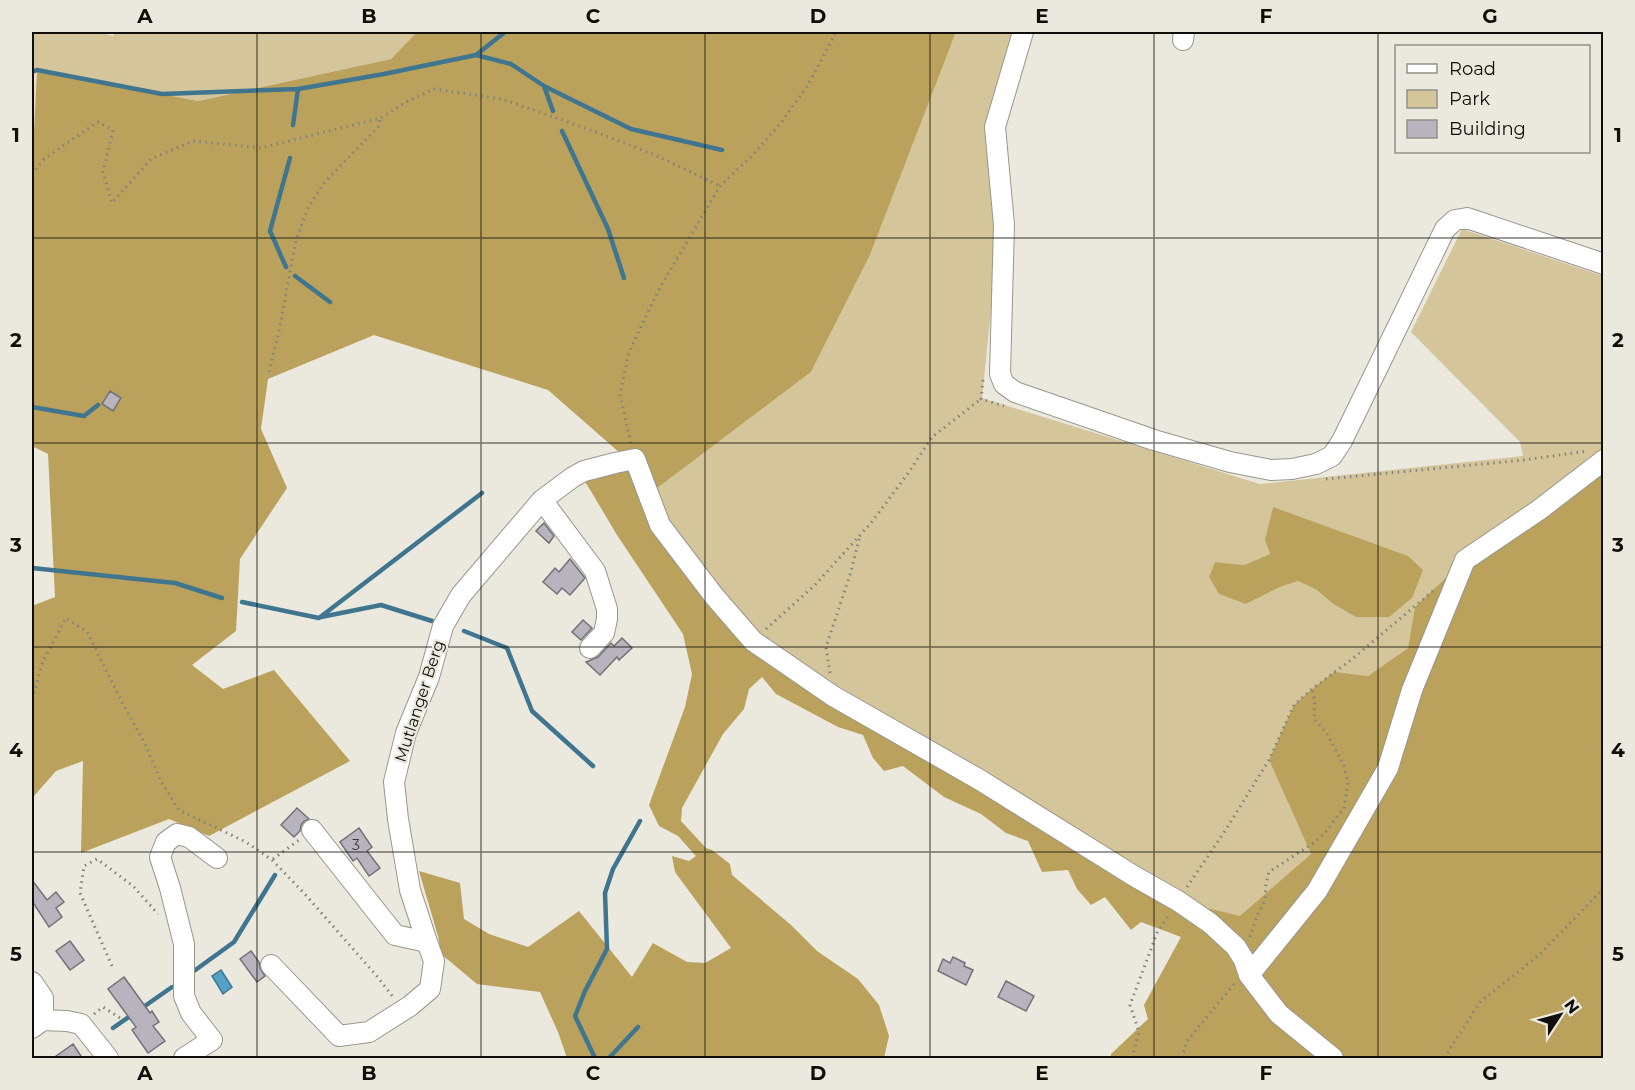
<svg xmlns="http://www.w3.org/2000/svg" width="1635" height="1090" font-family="Montserrat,sans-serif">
<rect width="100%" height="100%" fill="#ebe8de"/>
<path fill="#efd9cd" d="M32,68L37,70L34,132L32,135Z"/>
<path fill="#d4c59a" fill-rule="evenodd" d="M32,32H96L113,36L115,32H417L391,59L198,101L32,68Z
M956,32H1015L989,130L998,241L982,398L1260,484L1523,456L1520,442L1411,332L1462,229L1603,276V460L1431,593L1415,607L1408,648L1368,676L1334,673L1269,760L1311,854L1240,917L1178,901L753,641L648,495L811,372L870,255ZM1273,507L1389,617H1380L1332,603L1317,590L1298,581L1280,587L1246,604L1209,577L1215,562L1244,565L1270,554L1266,540Z"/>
<path fill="#baa25c" d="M417,32H956L870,255L811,372L648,495L753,641L1178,901L1240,916L1311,854L1269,760L1294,705L1312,689L1334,672L1368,676L1408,648L1415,607L1465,560L1603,460V1058H1111V1054L1148,1019L1144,1005L1181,937L1141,922L1131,930L1105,897L1091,905L1077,889L1068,870L1042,872L1028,841L1006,833L981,814L944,797L903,766L884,771L873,758L863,735L838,727L776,694L762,677L749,689L744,709L723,734L682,808L681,821L706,848L712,850L730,864L732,875L791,925L817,951L858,979L879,1005L889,1036L884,1058H567L558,1032L540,992L477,984L441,954L438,936L419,871L460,883L464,919L489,934L528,947L579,911L632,977L653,943L687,962L705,963L731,948L675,872L672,856L689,861L696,856L678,836L659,826L649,805L685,707L692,674L683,634L617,535L586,483L584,471L628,460L548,390L374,335L268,379L261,429L287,488L240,559L236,631L192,665L223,689L274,670L350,761L209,836L169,819L81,853L83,761L56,771L34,796L32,797V606L55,597L48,454L32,446V135L34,132L37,70L198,101L391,59Z
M1273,507L1408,556L1423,570L1412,598L1389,617H1356L1332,603L1317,590L1298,581L1280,587L1246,604L1219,594L1209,577L1215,562L1244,565L1270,554L1265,540Z"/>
<path fill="#55a1c7" stroke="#40758f" stroke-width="1.5" d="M221,970L232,987L223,994L212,976Z"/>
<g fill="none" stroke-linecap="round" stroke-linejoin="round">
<path stroke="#40758f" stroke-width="4.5" d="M476,55L505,32
M32,72L37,70L162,94L298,89L384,74L476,55L511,64L544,86L631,129L722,150
M544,86L553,111
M293,125L298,89
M562,131L608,229L624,278
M286,267L270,231L290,158
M295,276L330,302
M32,407L84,416L98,405
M32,568L175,583L222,598
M242,602L319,618L482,493
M321,617L381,605L432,621
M464,631L507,648L532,711L593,766
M194,971L234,942L275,875
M142,1008L172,987
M113,1028L133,1014
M595,1058L575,1016L585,991L607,949L605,893L613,869L640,821
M609,1058L638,1027"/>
</g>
<path fill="#b8b4bd" stroke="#747078" stroke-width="1.5" d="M110,391L121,398L113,411L102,404Z
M544,523L554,536L549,543L536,531Z
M570,559L585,578L570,595L562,588L557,594L543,582L555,568L559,572Z
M583,620L592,628L581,640L572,632Z
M622,638L632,648L619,660L617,657L600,675L586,662L598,657L611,643L614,646Z
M297,808L309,819L304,821L301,825L300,831L294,837L281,825Z
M359,828L372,847L367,851L380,868L369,876L357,858L353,861L340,842Z
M32,880L47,900L56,892L64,902L56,908L62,917L49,927L32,901Z
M70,941L84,960L70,970L56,951Z
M251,951L259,962L260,968L265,976L257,982L240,959Z
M953,957L965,963L964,966L973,970L966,985L938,971L943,959L950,963Z
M124,977L150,1013L152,1011L159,1022L153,1026L165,1041L148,1053L132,1030L136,1027L108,989Z
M1006,981L1034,996L1026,1011L998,997Z
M73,1044L83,1059H52Z"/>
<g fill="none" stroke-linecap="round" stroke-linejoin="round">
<defs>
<path id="minor" d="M1023,32L995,127L1004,225L1000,374L1004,384L1015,392L1154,440L1230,462L1271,470L1292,469L1316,464L1332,456L1342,441L1445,229L1455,220L1467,218L1604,264
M1183,40L1184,32
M542,500L595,571L607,609V619L604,633L590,648
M312,830L395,935L427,942L410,890L398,819L394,782L406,733L429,677L443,626L461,595L542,500L573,477L584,471L615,463L635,459L660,525L714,596L753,641L833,696L980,780L1134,876L1178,901L1210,923L1236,947L1244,960L1249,975L1279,1014L1333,1058
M271,965L339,1036L369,1032L410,1006L430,989L434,961L427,942
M1249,975L1317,891L1388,768L1412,690L1465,560L1539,510L1604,460
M32,982L43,998V1020L32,1028
M43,1020L67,1021L81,1024L108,1058
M184,1058L212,1040L191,1013L184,996V944L170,888L160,857L166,842L177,834L189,837L217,858"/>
</defs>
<use href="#minor" stroke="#99968d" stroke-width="22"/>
<path stroke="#84827b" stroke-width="3" stroke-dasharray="1.5 4.5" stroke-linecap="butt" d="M32,174L44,159L98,122L113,130L103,172L112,203L151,159L193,141L261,148L381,118L406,102L434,89L502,99L596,132L655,155L720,186
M269,372L279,331L296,240L308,208L324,183L378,127L381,118
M983,380L981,399L1004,406
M631,443L620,394L629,352L658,291L720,186L749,159L780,124L808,85L836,32
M1326,479L1524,460L1588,451
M766,629L814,586L871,523L909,472L932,437L981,399
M830,673L826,647L850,575L860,536
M32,699L43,661L66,618L87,632L123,704L144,742L161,781L179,810L246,842L272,860L303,892L376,975L393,997
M273,859L299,840
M1187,887L1225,831L1269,760L1294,705L1312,689L1351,660L1434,590
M1250,937L1257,916L1265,900L1266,884L1269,872L1315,842L1324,834L1344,808L1348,783L1344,766L1327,734L1314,719L1315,701L1312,689
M112,966L80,893L84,866L97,859L133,886L158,914
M94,1014L103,1007L120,1018
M1132,1058L1139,1032L1130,1005L1157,933L1169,915
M1184,1058L1183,1054L1187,1041L1235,983
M1444,1058L1480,1002L1538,956L1604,888"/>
<use href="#minor" stroke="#fff" stroke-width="20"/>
</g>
<path fill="none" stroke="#0f0e0b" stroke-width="1.5" stroke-opacity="0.55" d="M257,32V1058M481,32V1058M705,32V1058M930,32V1058M1154,32V1058M1378,32V1058M32,238H1604M32,443H1604M32,647H1604M32,852H1604"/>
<g text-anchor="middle" stroke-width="4.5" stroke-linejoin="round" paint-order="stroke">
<g font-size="14" fill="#393838">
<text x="356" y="850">3</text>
</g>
<g font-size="16" fill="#0f0e0b" stroke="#ebe8de">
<text transform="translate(419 701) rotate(-72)" y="6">Mutlanger Berg</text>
</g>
</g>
<rect width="1635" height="1090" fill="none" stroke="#ebe8de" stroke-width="66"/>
<rect x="1395" y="45" width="195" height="108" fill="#ebe8de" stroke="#93918a" stroke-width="1.5"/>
<rect x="1407" y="64" width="30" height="9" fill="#ffffff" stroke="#93918a" stroke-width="1.5"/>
<text x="1449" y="75" font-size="18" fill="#0f0e0b">Road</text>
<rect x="1407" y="90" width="30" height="18" fill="#d4c59a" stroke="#93918a" stroke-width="1.5"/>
<text x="1449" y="105" font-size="18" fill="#0f0e0b">Park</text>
<rect x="1407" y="120" width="30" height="18" fill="#b8b4bd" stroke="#93918a" stroke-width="1.5"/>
<text x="1449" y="135" font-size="18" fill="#0f0e0b">Building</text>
<g transform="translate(1560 1015) rotate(54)" stroke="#ebe8de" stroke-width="4.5" paint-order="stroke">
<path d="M0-4.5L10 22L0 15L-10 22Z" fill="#0f0e0b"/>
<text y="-9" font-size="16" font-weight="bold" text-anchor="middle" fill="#0f0e0b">N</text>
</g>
<rect x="33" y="33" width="1569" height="1024" fill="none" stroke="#0f0e0b" stroke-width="2"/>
<g font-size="20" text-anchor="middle" font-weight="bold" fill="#0f0e0b">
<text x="145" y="23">A</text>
<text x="369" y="23">B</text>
<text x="593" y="23">C</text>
<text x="818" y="23">D</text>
<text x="1042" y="23">E</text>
<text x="1266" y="23">F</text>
<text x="1490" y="23">G</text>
<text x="16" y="142">1</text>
<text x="1618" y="142">1</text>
<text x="16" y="347">2</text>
<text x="1618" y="347">2</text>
<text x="16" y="552">3</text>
<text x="1618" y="552">3</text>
<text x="16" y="757">4</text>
<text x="1618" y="757">4</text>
<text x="16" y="961">5</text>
<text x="1618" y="961">5</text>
<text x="145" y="1080">A</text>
<text x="369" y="1080">B</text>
<text x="593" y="1080">C</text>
<text x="818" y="1080">D</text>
<text x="1042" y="1080">E</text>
<text x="1266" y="1080">F</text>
<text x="1490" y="1080">G</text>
</g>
</svg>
